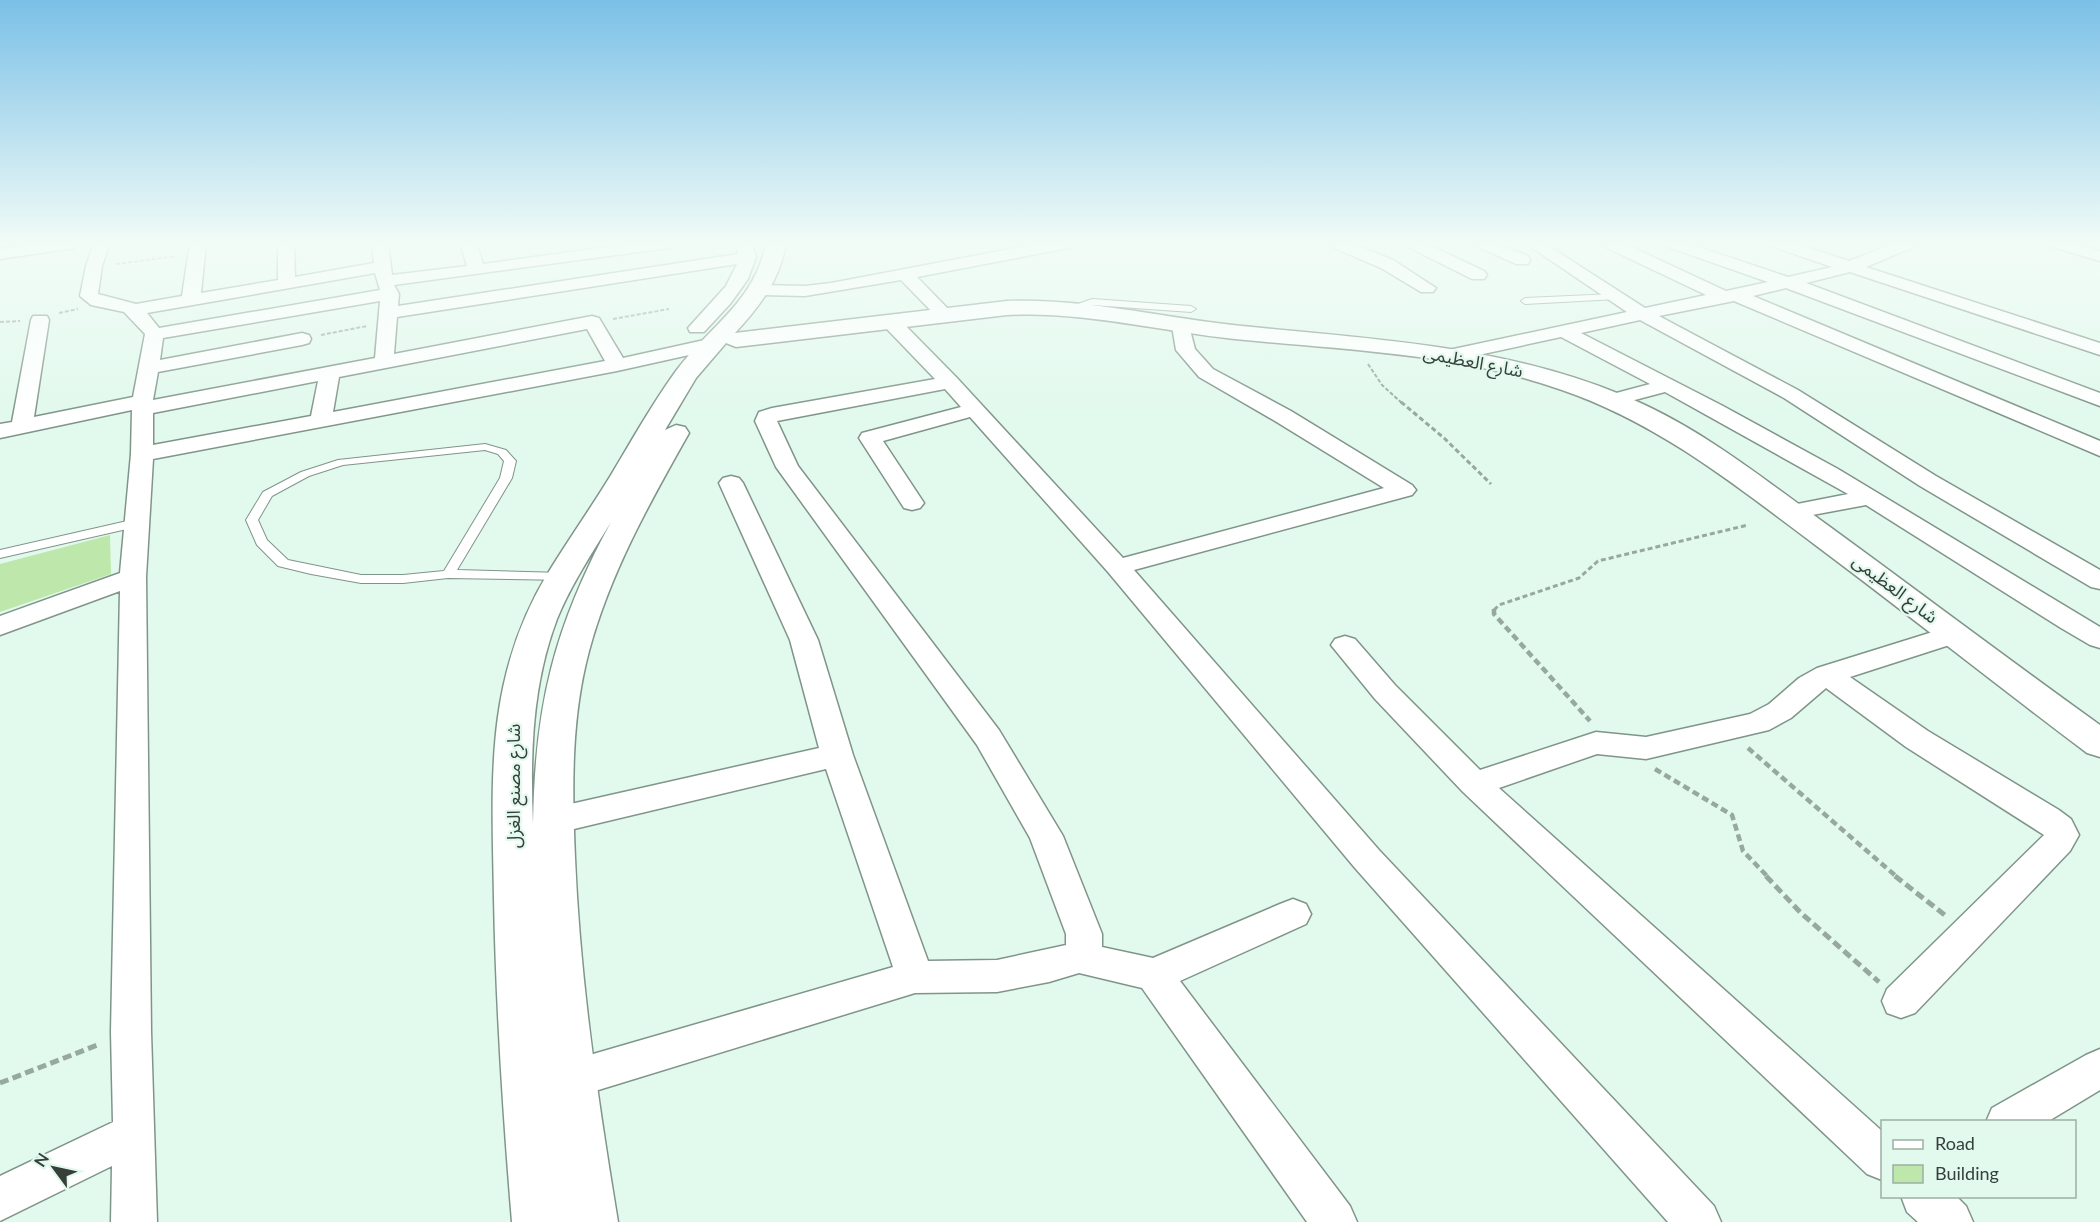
<svg xmlns="http://www.w3.org/2000/svg" width="2100" height="1222" font-family="Lato,'Noto Sans Arabic',sans-serif">
<rect width="100%" height="100%" fill="#e2f9ed"/>
<path fill="#bee7ab" d="M110,535L111,574L0,612V564Z"/>
<g fill="none" stroke-linecap="round" stroke-linejoin="round">
<defs>
<path id="service" d="M1614,294L1617,295V299L1525,304L1521,301L1525,298Z
M1092,299L1191,306L1196,309L1191,312L1092,305L1069,312L1064,309Z
M485,444L506,450L516,461L512,478L457,570L563,573L568,574L569,577L568,580L448,578L403,583H361L311,574L278,566L257,545L246,520L263,492L301,472L338,460ZM485,450L498,454L504,461L500,478L444,571L403,575H361L288,560L267,540L258,520L272,496L309,476L343,465Z
M136,519L140,520L142,523L140,526L0,558V550Z"/>
<path id="minor" d="M40,243H82L74,248L0,259V249Z
M94,243H110L102,266L98,294L136,304L182,296L190,243H206L201,293L278,280V243H294L295,277L374,263L372,243H388L392,275L467,266L460,243H476L483,264L636,243H676L668,248L394,285L399,294L398,306L738,254L736,243H752L756,257L748,279L730,304L704,332H690L688,328L726,286L737,264L397,317L394,354L592,316L599,318L623,358L709,339L716,341L719,345L716,349L617,371L153,459L146,577L151,1032L157,1222H111L112,1166L0,1221V1176L113,1122L111,1032L120,591L0,635V616L120,573L131,454L132,410L0,438V424L12,422L31,320L33,316H47L49,320L34,417L133,397L145,334L124,312L91,305L80,296L86,266ZM375,273L380,290L159,328L147,313ZM380,301L375,358L153,400L158,372L302,345L309,343L311,339L309,335L302,333L160,360L163,338ZM587,329L605,361L333,412L339,377ZM318,381L311,416L153,445V413Z
M1042,243H1077L1069,248L917,277L954,315L951,319H939L901,280L805,296L759,295L753,294L750,290L753,286L759,285L805,286L831,283Z
M1328,243H1351L1393,260L1436,288L1433,292H1421L1381,268L1330,246Z
M1404,243H1425L1484,271L1487,275L1484,279H1472L1406,246Z
M1474,243H1496L1528,256L1530,260L1528,264H1516L1476,246Z
M1525,243H1544L1645,308L1706,295L1603,246L1601,243H1623L1726,291L1768,282L1665,246L1663,243H1687L1788,277L1832,267L1771,246L1769,243H1794L1849,261L1895,243H1918L1916,246L1866,267L2100,343V355L1850,272L1806,283L2100,393V406L1786,288L1753,296L2100,441V456L1734,301L1659,316L1798,390L1936,476L2100,570V589L2091,587L1920,486L1784,398L1640,320L1581,333L1723,406L1838,469L2100,627V648L2090,645L2061,628L1866,505L1791,519L1782,517L1779,512L1782,507L1848,494L1665,392L1612,406L1605,404L1602,400L1605,396L1650,384L1561,337L1451,361L1444,359L1441,355L1444,351L1627,312Z
M2047,243H2073L2100,251V261L2049,246Z
M891,316L898,318L957,378L1123,558L1384,488L1275,421L1199,377L1176,350L1172,326L1174,322H1188L1195,349L1213,369L1291,411L1412,485L1416,490L1412,495L1134,570L1379,850L1714,1206L1721,1222H1668L1355,868L1108,572L970,417L883,441L924,503L920,508L912,510L904,508L859,438L862,433L961,407L945,389L777,421L798,466L999,730L1063,836L1102,934V947L1153,958L1280,904L1293,899L1306,904L1311,914L1306,924L1180,981L1350,1206L1357,1222H1307L1142,988L1079,973L1049,982L997,992L915,993L569,1099L555,1093L549,1080L555,1067L569,1061L893,967L826,769L553,834L541,830L536,821L541,812L553,808L819,748L790,640L719,483L723,478L731,476L739,478L743,483L818,640L853,755L928,961L997,960L1066,945V934L1030,838L977,745L776,467L755,421L759,412L772,408L935,379L884,326L882,322L884,318Z
M1955,625L1965,628L1969,634L1965,640L1850,677L1928,731L2059,810L2071,819L2079,835L2070,851L1915,1013L1901,1018L1887,1013L1882,1001L1887,989L2044,835L1906,747L1826,688L1791,718L1769,730L1646,759L1597,754L1499,788L1882,1131V1180L1867,1174L1463,792L1375,699L1331,645L1335,639L1345,636L1355,639L1395,685L1480,770L1596,732L1646,737L1750,714L1769,704L1799,678L1817,668Z
M2100,1049V1090L2047,1122H1986L1992,1108L2086,1055Z
M1901,1196H1956L1966,1206L1973,1222H1918L1907,1212Z"/>
<path id="tertiary" d="M766,243H786C780,280 760,306 735,333L1007,301C1085,298 1164,318 1242,326C1370,339 1502,345 1622,395C1697,425 1761,477 1826,524C1918,591 2008,659 2100,725V757L2087,753C1995,684 1905,612 1814,544C1734,484 1658,423 1562,390C1458,353 1344,350 1235,339C1159,331 1083,311 1007,315L736,347L726,343L696,378L665,430L676,425L685,427L689,433C650,502 610,573 589,651C571,718 572,788 575,858C580,980 598,1101 618,1222H512C503,1114 496,1006 494,898C492,780 484,679 548,573C568,540 591,508 611,475C632,440 652,404 676,371C709,326 755,302 766,243ZM611,522C554,627 535,705 533,824C530,754 532,685 557,619C571,585 592,553 611,522Z"/>
</defs>
<use href="#service" stroke="#809589" stroke-width="2"/>
<use href="#minor" stroke="#809589" stroke-width="3"/>
<use href="#tertiary" stroke="#809589" stroke-width="3"/>
<path stroke="#97a89f" stroke-width="2" stroke-dasharray="4 2" stroke-linecap="butt" d="M116,264L177,256
M59,313L78,309
M613,319L669,309
M0,322L20,321
M321,335L367,326
M1368,364L1382,385L1403,404"/>
<path stroke="#97a89f" stroke-width="3" stroke-dasharray="5 3" stroke-linecap="butt" d="M1401,402L1444,438L1491,484
M1494,610L1499,605L1579,578L1598,561L1748,525"/>
<path stroke="#97a89f" stroke-width="4.5" stroke-dasharray="7 4" stroke-linecap="butt" d="M1494,609V614L1590,721
M1748,748L1897,877
M1655,769L1732,815L1743,851L1768,877"/>
<path stroke="#97a89f" stroke-width="5" stroke-dasharray="9 4.5" stroke-linecap="butt" d="M1766,876L1801,913L1879,982
M1895,876L1946,916
M0,1083L100,1044"/>
<use href="#service" fill="#fff" fill-rule="evenodd"/>
<use href="#minor" fill="#fff" fill-rule="evenodd"/>
<use href="#tertiary" fill="#fff" fill-rule="evenodd"/>
</g>
<linearGradient id="sky" x2="0" y2="1"><stop stop-color="#7bc0e7"/><stop offset="0.59" stop-color="#f2fcf7"/><stop offset="1" stop-color="#f2fcf7" stop-opacity="0"/></linearGradient>
<rect width="2100" height="414" fill="url(#sky)"/>
<g text-anchor="middle" stroke-width="4.5" stroke-linejoin="round" paint-order="stroke">
<g font-size="18" fill="#363f3a" stroke="#e2f9ed">
<text transform="translate(1473 362) rotate(11)" y="6">شارع العظيمى</text>
<text transform="translate(1895 589) rotate(37)" y="6">شارع العظيمى</text>
<text transform="translate(514 786) rotate(-90)" y="6">شارع مصنع الغزل</text>
</g>
</g>
<rect x="1881" y="1120" width="195" height="78" fill="#e2f9ed" stroke="#9dafa5" stroke-width="1.5"/>
<rect x="1893" y="1140" width="30" height="9" fill="#ffffff" stroke="#9dafa5" stroke-width="1.5"/>
<text x="1935" y="1150" font-size="18" fill="#363f3a">Road</text>
<rect x="1893" y="1165" width="30" height="18" fill="#bee7ab" stroke="#9dafa5" stroke-width="1.5"/>
<text x="1935" y="1180" font-size="18" fill="#363f3a">Building</text>
<g transform="translate(54 1168) rotate(303)" stroke="#e2f9ed" stroke-width="4.5" paint-order="stroke">
<path d="M0-4.5L10 22L0 15L-10 22Z" fill="#363f3a"/>
<text y="-9" font-size="16" font-weight="bold" text-anchor="middle" fill="#363f3a">N</text>
</g>
</svg>
